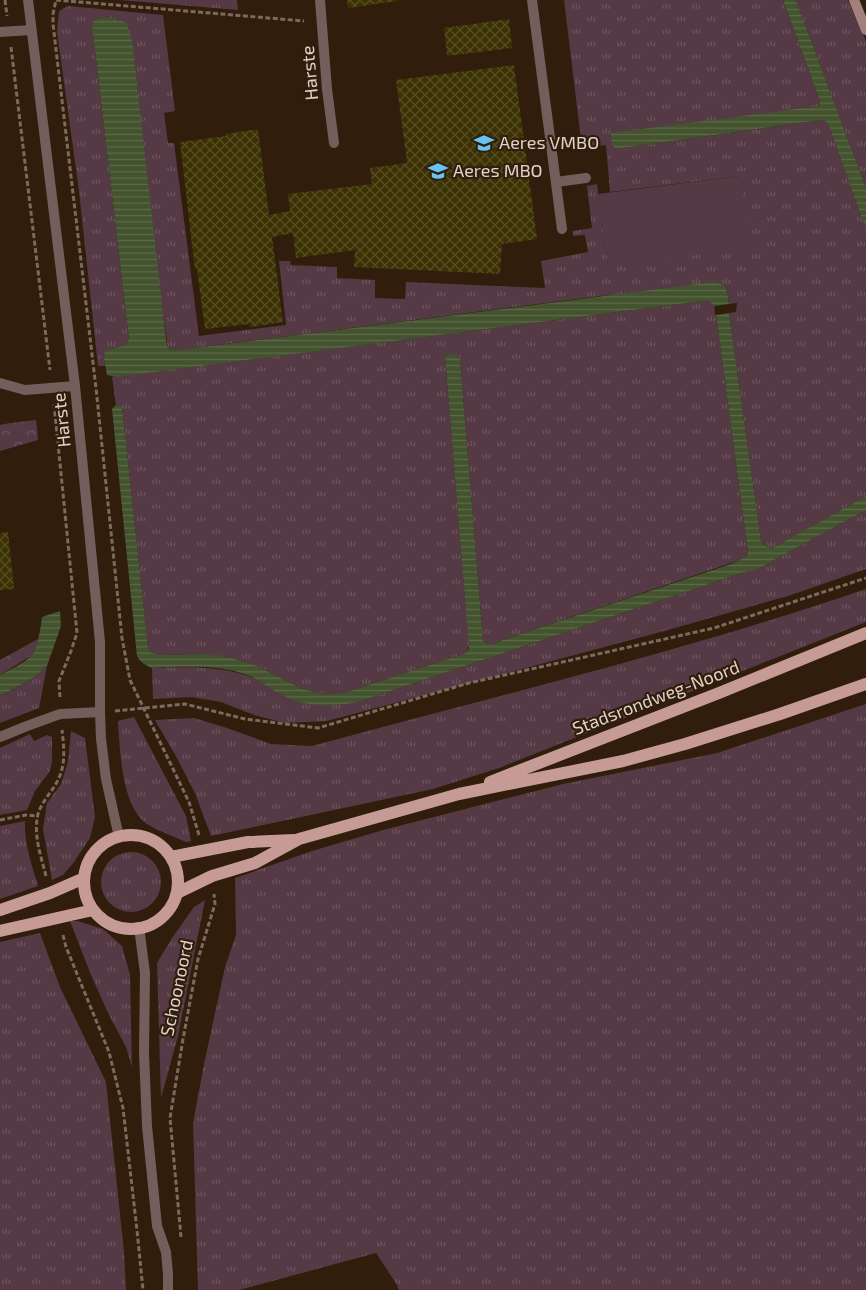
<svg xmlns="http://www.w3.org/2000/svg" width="866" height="1290" font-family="'Exo 2',sans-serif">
<defs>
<pattern id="grass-tufts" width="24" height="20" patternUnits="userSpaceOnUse" patternTransform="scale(1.25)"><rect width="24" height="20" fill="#553945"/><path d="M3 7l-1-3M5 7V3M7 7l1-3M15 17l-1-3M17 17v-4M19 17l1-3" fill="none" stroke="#6d555e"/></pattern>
<pattern id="forest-crowns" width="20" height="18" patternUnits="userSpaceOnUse" patternTransform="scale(1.25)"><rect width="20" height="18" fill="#553945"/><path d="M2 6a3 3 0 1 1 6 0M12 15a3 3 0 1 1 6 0" fill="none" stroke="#6d555e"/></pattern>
<pattern id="water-rules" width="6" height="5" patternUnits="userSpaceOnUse" patternTransform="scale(1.25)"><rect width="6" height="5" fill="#42532e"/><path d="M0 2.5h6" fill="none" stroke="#5d6b4b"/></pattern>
<pattern id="building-cross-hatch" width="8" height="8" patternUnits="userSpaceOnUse" patternTransform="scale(1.25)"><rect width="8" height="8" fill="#3b3103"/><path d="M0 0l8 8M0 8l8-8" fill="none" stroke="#574e26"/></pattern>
</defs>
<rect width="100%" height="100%" fill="#301d0c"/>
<path fill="url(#grass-tufts)" d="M120,0H237L238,10Z
M564,0H783L820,101L819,106L616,149L820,120L825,121L829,126L866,230V496L772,548H768L761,541L729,313L736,312L737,303L729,304L727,289L600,296L179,350L168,349L121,20L104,17L94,20L92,25L129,339L125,345L106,351L104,359L105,366H98L79,191L57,32L59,11L68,6L163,15L175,111L164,113L168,143H174L199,336L286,325L279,261H290L291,265L337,267V278L375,280V298L405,299L406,282L545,288L541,261L588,252L585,235L573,236V231L592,228L587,186L597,184L608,266L740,176L610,192L606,145L582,148Z
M796,0H848L866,41V188Z
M703,301H708L714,304L715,315H716L748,552L746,557L743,559L491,644L485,643L483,640L460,359L456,355L445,358L469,644L467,652L463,654L347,692L331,694L318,693L301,688L255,665L229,657L205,654L159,655L151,652L148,647L122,406L116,405L112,377L448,334Z
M866,510V569L788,596L668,630L327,721L285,723L254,715L221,702L191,697L153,699L152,668C191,667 225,665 261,681L358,702L748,571H754Z
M866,589V622L499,768L433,789L211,836L195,793L177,758L155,720L194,718L227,728L271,744L312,746C497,696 685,651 866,589Z
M47,666L39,708L0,723V696L35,677Z
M866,704V1290H399L397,1285L376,1253L239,1290H198L193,1123L204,1064L225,967L236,935L235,878L312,851L383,830L563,784L717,753Z
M134,717L186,816L191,841L186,842C175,837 156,830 147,824C121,806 120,749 118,721Z
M71,731L85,738L95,817L90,838L74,862L63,875L52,880L43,829L47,803L61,784L68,762Z
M30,734L34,741L47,735L52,737V761L50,771L35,791L27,810L0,815V748Z
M25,821C24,844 32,865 38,886L0,899V826Z
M101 882a30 30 0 1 1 60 0a30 30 0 1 1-60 0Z
M205,900L178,1036L161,1098L157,963L172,938L194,907Z
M70,921H77L103,929L122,946L130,975L132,1067L126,1047L109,1015L91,975Z
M40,933L60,987L106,1082L124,1252L126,1290H0V942Z"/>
<path fill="url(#forest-crowns)" d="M36,420L38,440L0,451V425L10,423Z
M38,639L35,649L31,656L0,675V660Z"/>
<path fill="#553945" d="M740,176L749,248L608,266L598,194Z"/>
<path fill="url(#water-rules)" d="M783,0H796L866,188V230L829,126L825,121L820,120L616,149L612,145L611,133L819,106L820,101Z
M104,17L121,20L127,24L132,41L166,340L168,349L179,350L714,282C729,286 727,290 729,304L714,306L713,304L708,301H703L116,377L107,375L104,359L105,351L125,345L129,339L92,25L94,20Z
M729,313L761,541C764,545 767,548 772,548L866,496V510L754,571H748L358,702C329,707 307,708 280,694C269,688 259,679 247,675C217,664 183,667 152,668C145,665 141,663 137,656L112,409L116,405L122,406L148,647L151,652L159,655L205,654L229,657L255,665L301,688L318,693L331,694L347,692L463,654L467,652L469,648L445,357C448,354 451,354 456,355L460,359L483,640L485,643L491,644L731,564L746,557L748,552L716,315Z
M60,611L61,626L47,666L35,677L0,696V675C8,671 26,662 31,656C38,648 41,626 42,617Z"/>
<path fill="url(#building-cross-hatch)" d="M347,0H397V1L348,8Z
M509,19L512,48L447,56L444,28Z
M514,65L537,239L502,244L500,274L354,267L355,250L296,258L293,233L272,237L283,322L250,327V324L205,329L197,269L195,270L180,142L226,136V134L258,129L269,215L290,211L288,194L372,184L370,168L407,163L396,80Z
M8,532L14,589L0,590V533Z"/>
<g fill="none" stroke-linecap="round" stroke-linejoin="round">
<path stroke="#7c6b5d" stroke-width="3" stroke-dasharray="5 2.5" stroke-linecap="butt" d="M5,0L7,16
M11,47L50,370
M54,404L77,633L71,651L59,681L60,699
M115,711L185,704L245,719L318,728L469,683L714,628L866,578
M0,820L26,815L38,816
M199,835L189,802L130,680L122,638L96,388L53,24V14L56,0L304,21
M46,876C41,856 33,835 38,814C42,801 52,792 58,780C66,764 64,747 62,730
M63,935L66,947L109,1052L123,1108L137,1230L143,1290
M181,1237L170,1118L183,1039L198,959L215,904L214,894"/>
<path stroke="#735e5c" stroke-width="10" d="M320,0L327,89L334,143
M532,0L562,229
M0,32L31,30
M556,182L586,178
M0,383L25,390L75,386"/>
<path stroke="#735e5c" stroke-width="10" d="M0,737L27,726L60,714L100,712"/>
<path stroke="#735e5c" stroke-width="10" d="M28,0L75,386L100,642V712L101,739L106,779L119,837
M139,927L145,973L144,1053L147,1126L157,1226L166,1252L168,1274V1290"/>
<path stroke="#a2817d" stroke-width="10" d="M854,0L866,30"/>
<path stroke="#c69b96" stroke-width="12" d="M490,782L719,693L866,633
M84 882a47 47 0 1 1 94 0a47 47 0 1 1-94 0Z
M171,857L248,842L294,840
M177,893L212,876L255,863L299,839L459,794L623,761L685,744L780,714L866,684
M0,910L50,893L82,879
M0,931L93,910"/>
</g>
<defs>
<symbol id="school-bare" viewBox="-9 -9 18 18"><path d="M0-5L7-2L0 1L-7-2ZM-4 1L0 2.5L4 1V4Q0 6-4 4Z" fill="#67c4f0" stroke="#301d0c" stroke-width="2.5" paint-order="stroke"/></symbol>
<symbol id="university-bare" viewBox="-9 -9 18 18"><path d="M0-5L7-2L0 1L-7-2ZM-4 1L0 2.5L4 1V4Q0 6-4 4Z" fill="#67c4f0" stroke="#301d0c" stroke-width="2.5" paint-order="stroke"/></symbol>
</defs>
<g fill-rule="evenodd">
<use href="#school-bare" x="470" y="129" width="28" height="28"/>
<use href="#university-bare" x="424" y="157" width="28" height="28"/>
</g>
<g text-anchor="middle" stroke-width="4.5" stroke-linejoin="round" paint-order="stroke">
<g font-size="18" fill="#e0d2c8" stroke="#301d0c">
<text transform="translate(310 73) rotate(-95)" y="6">Harste</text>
<text transform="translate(62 420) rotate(-96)" y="6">Harste</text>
<text transform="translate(656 698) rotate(-21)" y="6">Stadsrondweg-Noord</text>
<text transform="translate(177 988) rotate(-78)" y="6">Schoonoord</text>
</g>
<g font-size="18" fill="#e0d2c8" stroke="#301d0c" text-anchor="start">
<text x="499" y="149">Aeres VMBO</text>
<text x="453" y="177">Aeres MBO</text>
</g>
</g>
</svg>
